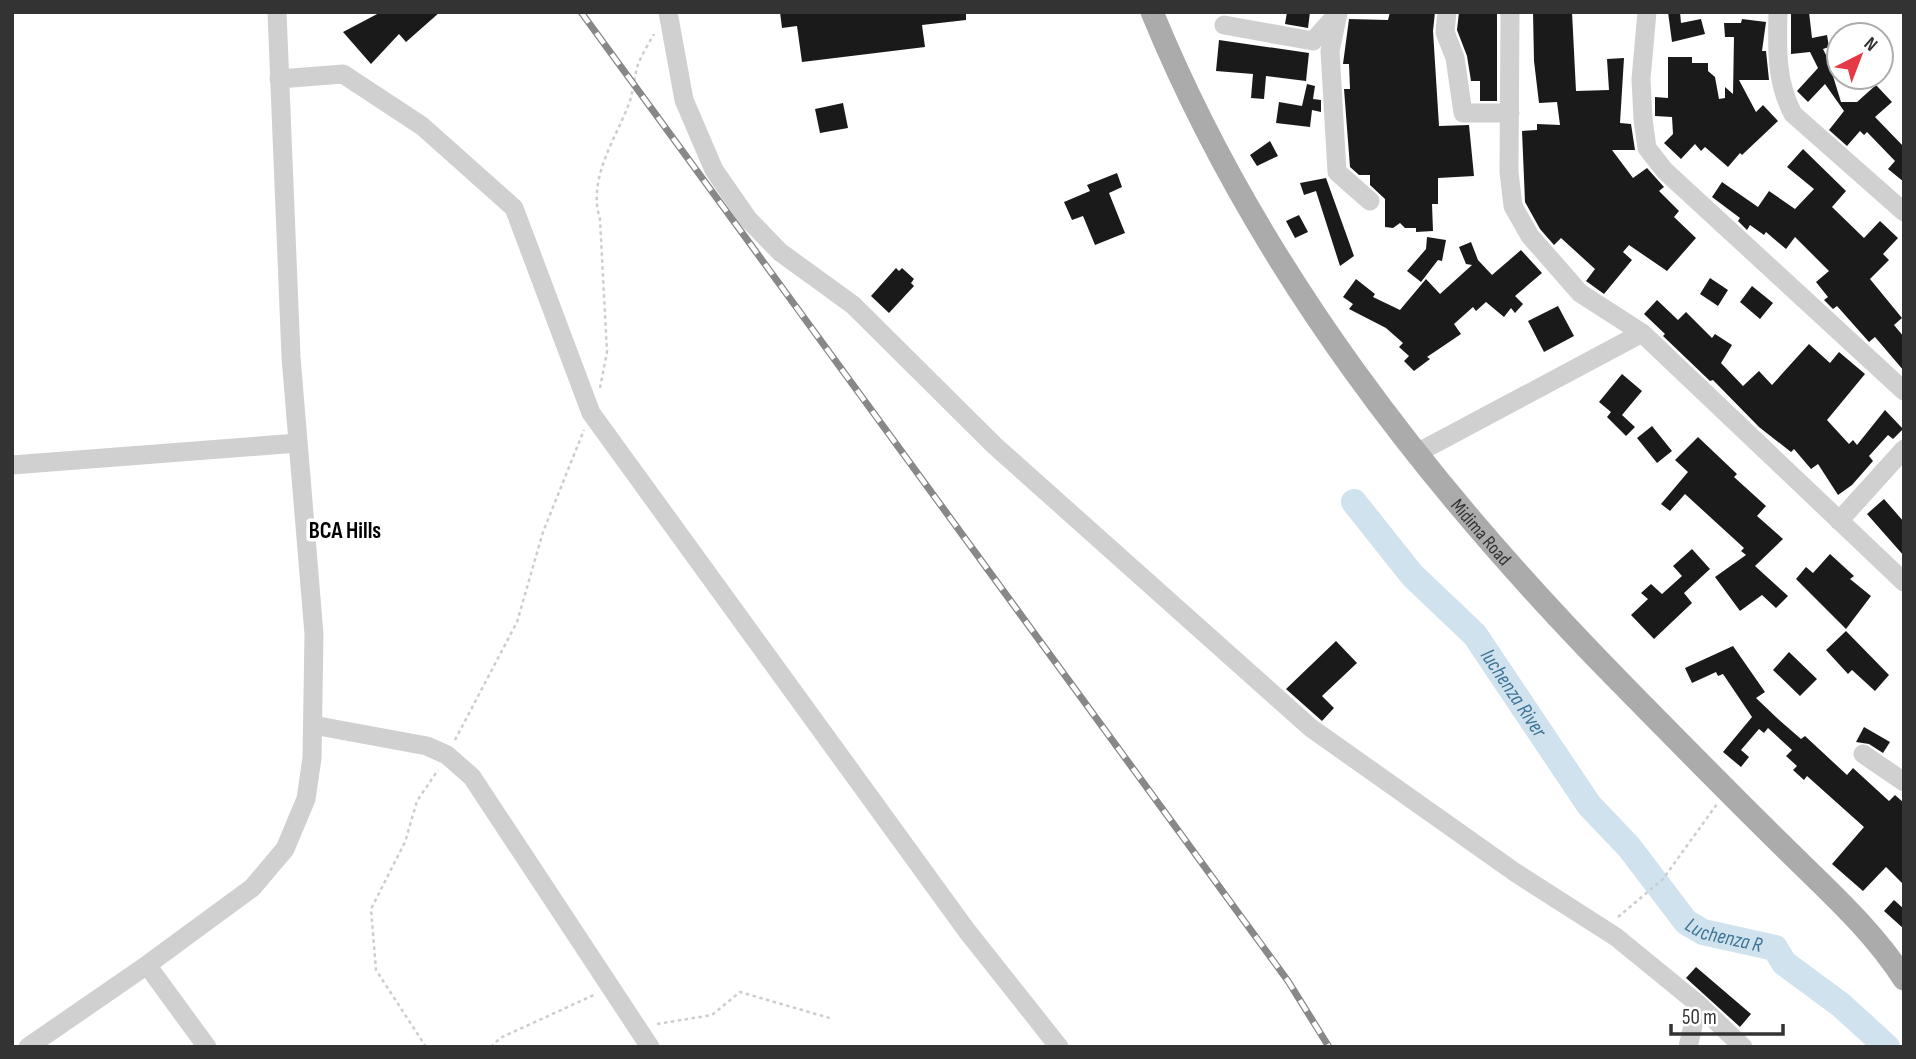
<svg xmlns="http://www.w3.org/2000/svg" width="1916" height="1059" font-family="'Sofia Sans Condensed',sans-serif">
<rect width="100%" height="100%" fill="#fff"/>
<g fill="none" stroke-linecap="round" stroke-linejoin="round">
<path stroke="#cfe2ee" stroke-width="26" id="s1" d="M1354,502L1412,575L1475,635L1589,805L1629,847L1686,922L1703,932L1775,948L1784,963L1841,1005L1887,1047"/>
</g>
<path fill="#1a1a1a" d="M381,12H440L406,42L399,34L371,64L343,32Z
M780,12H966V20L922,25L925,47L802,62L797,26L782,28Z
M1287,12H1310L1308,28L1285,24Z
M1390,12H1435L1433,31L1439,126L1469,125L1474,176L1438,178V204H1432L1433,231L1416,232V228H1405L1400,223L1393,228L1385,227V199L1370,185V175H1359L1350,167L1344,89H1350L1349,64H1343L1349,19L1388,20Z
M1459,12H1497V101H1480V81H1471L1467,56L1457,30Z
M1533,12H1572L1576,91L1609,90L1607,59L1624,58L1620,123L1631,124L1635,150H1612L1633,178L1647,168L1664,187L1659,191L1679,211L1674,217L1696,238L1667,271L1629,245L1623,252L1632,260L1604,294L1586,281L1595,269L1561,238L1554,245L1540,229L1525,202L1522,131L1537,130V124L1560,125L1557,102L1539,103L1534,61Z
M1668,12H1680L1681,23L1701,19L1705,34L1672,42Z
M1791,12H1809L1812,38L1827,35L1829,47L1823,49L1836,75L1833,76L1841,102H1857L1876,85L1892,102L1875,117L1904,147V182L1888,169L1895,161L1867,132L1864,135L1860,131L1847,146L1829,130L1844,111L1825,84L1808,102L1797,91L1818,68L1810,52L1791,54Z
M1742,19L1766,22L1762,51H1766L1769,80H1739L1756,112L1763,105L1778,121L1742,155L1740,153L1728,167L1705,147L1701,151L1695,144L1681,159L1664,143L1673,134L1672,117L1655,116V97L1668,98V57H1692V63H1708V71L1715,77L1719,99L1725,98V87L1733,94L1734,37H1725L1724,23H1741Z
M1219,40L1309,53L1306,81L1266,76L1264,99L1251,98L1253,74L1216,71Z
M1307,84L1315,86L1313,99L1321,100V112L1312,110L1310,127L1276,123L1279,102L1302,106Z
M843,103L848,128L820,133L815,109Z
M1270,141L1278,156L1257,166L1250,155Z
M1803,149L1846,191L1832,207L1864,238L1880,221L1898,238L1883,254L1889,260L1870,279L1902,318L1894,325L1904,337V371L1875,337L1869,342L1837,306L1833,309L1824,300L1828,297L1816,282L1829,271L1795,237L1786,249L1766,232L1764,235L1750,225L1747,230L1738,221L1740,218L1712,197L1722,182L1758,207L1769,191L1795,209L1814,189L1787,167Z
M1117,173L1122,187L1109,193L1125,233L1095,245L1083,216L1072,220L1064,202L1090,191L1087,185Z
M1326,178L1354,256L1340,266L1316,191L1304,195L1300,183Z
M1299,215L1308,232L1295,238L1286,221Z
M1427,237L1446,240L1442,261L1438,260L1421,282L1407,271L1426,249Z
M1471,242L1478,260L1492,275L1521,250L1542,273L1515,296L1523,304L1515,313L1511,308L1504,317L1486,302L1476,311L1473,307L1454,324L1461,334L1427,357L1430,359L1414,371L1404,361L1409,356L1399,347L1403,343L1386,328L1349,309L1353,304L1343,297L1356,279L1375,294L1373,297L1400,310L1426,279L1440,294L1472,265L1466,264L1459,247Z
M896,268L899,271L902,268L914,279L911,283L914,286L889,313L871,296Z
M1710,278L1728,290L1718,306L1700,294Z
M1752,286L1773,303L1760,319L1740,302Z
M1657,300L1678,320L1686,312L1712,338L1715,334L1732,345L1721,363L1743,386L1759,371L1772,385L1809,344L1830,363L1839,352L1865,374L1827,420L1849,444L1853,440L1857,445L1885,410L1903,429L1893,439L1888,435L1869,456L1873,461L1852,485L1838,495L1818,464L1811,469L1794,449L1791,452L1759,427L1713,380L1710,381L1663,336L1665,334L1644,314Z
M1558,306L1574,336L1544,352L1528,321Z
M1622,374L1642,391L1622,415L1635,427L1626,436L1607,417L1611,412L1599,402Z
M1652,426L1672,451L1657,463L1637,438Z
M1698,437L1737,474L1734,477L1766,506L1757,516L1783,539L1755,566L1788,596L1776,608L1762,595L1740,611L1715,577L1746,555L1741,551L1744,548L1685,494L1670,511L1661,504L1688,472L1675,460Z
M1884,499L1904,522V556L1867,514Z
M1692,549L1710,569L1684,593L1692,603L1654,639L1631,615L1648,599L1641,593L1651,584L1662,594L1682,576L1673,566Z
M1830,554L1854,576L1850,579L1871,596L1846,629L1796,579L1806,567L1813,573Z
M1846,631L1889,675L1875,691L1852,670L1848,674L1826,650Z
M1336,641L1357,663L1322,696L1334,708L1322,721L1286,689Z
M1733,646L1765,692L1756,698L1777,718L1801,739L1805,736L1847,775L1853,768L1889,801L1895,795L1904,803V885L1886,867L1863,891L1832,864L1864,827L1807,776L1804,780L1793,770L1797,766L1786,756L1792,750L1768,728L1764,733L1759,729L1741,750L1749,757L1741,767L1723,752L1752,717L1723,674L1718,676L1716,672L1692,683L1685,668Z
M1789,652L1817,679L1800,696L1773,670Z
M1864,727L1890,742L1883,753L1869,744L1856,742Z
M1894,900L1904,909V929L1884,911Z
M1696,967L1751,1014L1740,1027L1686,978Z"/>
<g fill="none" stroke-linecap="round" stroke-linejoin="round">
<path stroke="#cdcdcd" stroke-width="2.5" stroke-dasharray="3.5 3.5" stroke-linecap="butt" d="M600,388L607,352L600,219C587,178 616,139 630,101C633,90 634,79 637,68C640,57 648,45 654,34
M455,740L517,622L543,532L584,430
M1618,917L1663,879L1717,804
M657,1024L712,1015L740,992L833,1019
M426,1047L376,970L371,909L405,842L417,801L438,770
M491,1047L500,1038L596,994"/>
<path stroke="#d0d0d0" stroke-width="19" d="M668,12L684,100L714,170L748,219L780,252L853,305L995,446L1311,728L1516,873L1616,937L1698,1004L1743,1047
M1447,12L1445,32L1455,58L1463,113H1510
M1510,12L1509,172L1513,206L1530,236L1580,293L1642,333L1904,582
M1647,12L1641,79L1643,119L1647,148L1665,171L1904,391
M1778,12C1777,49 1776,82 1793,114L1904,212
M1338,13L1330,51L1337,172L1370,201
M1224,25L1313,41L1338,13
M279,79L343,74L422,126L514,208L591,413L967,931L1059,1047
M1417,453L1642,333
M12,465L298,443
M1839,521L1904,449
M313,725L427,746L447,755L472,777L650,1047
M1863,754L1904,782
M147,965L207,1047
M28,1047L147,965L252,888L285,849L306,799L312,758L314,634L291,357L277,12
M1688,1047L1698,1004"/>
<path stroke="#ababab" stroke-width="23" id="s2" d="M1152,12C1257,268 1429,488 1622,684C1675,738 1729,793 1783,846C1826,889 1871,928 1904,979"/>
<defs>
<path id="rail" d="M581,12L1288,981L1329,1047"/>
</defs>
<use href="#rail" stroke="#888" stroke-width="7"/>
<use href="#rail" stroke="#fff" stroke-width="4.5" stroke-dasharray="13" stroke-linecap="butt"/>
</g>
<g text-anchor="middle" stroke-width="7" stroke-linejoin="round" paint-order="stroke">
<g font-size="19" fill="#333" stroke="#fff">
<text dy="7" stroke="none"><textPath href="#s2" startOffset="618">Midima Road</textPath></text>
</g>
<g font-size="21" font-style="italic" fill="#3f7597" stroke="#fff">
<text dy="7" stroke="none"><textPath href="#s1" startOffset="250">luchenza River</textPath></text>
<text dy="7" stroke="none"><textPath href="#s1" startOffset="578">Luchenza R</textPath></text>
</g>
<g font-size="23" font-weight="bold" fill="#000" stroke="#fff">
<text x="345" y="538">BCA Hills</text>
</g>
</g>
<rect width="1916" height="1059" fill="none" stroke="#333333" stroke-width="28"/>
<g transform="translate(1860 56) rotate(42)"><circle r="33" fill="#ffffff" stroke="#adadad" stroke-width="2"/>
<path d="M0-5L12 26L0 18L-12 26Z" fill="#e63946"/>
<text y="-10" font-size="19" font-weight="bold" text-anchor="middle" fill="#333333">N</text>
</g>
<path d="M1671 1024v10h112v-10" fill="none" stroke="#333333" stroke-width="3.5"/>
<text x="1682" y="1024" font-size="21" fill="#333333" stroke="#ffffff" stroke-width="5" paint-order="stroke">50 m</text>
</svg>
